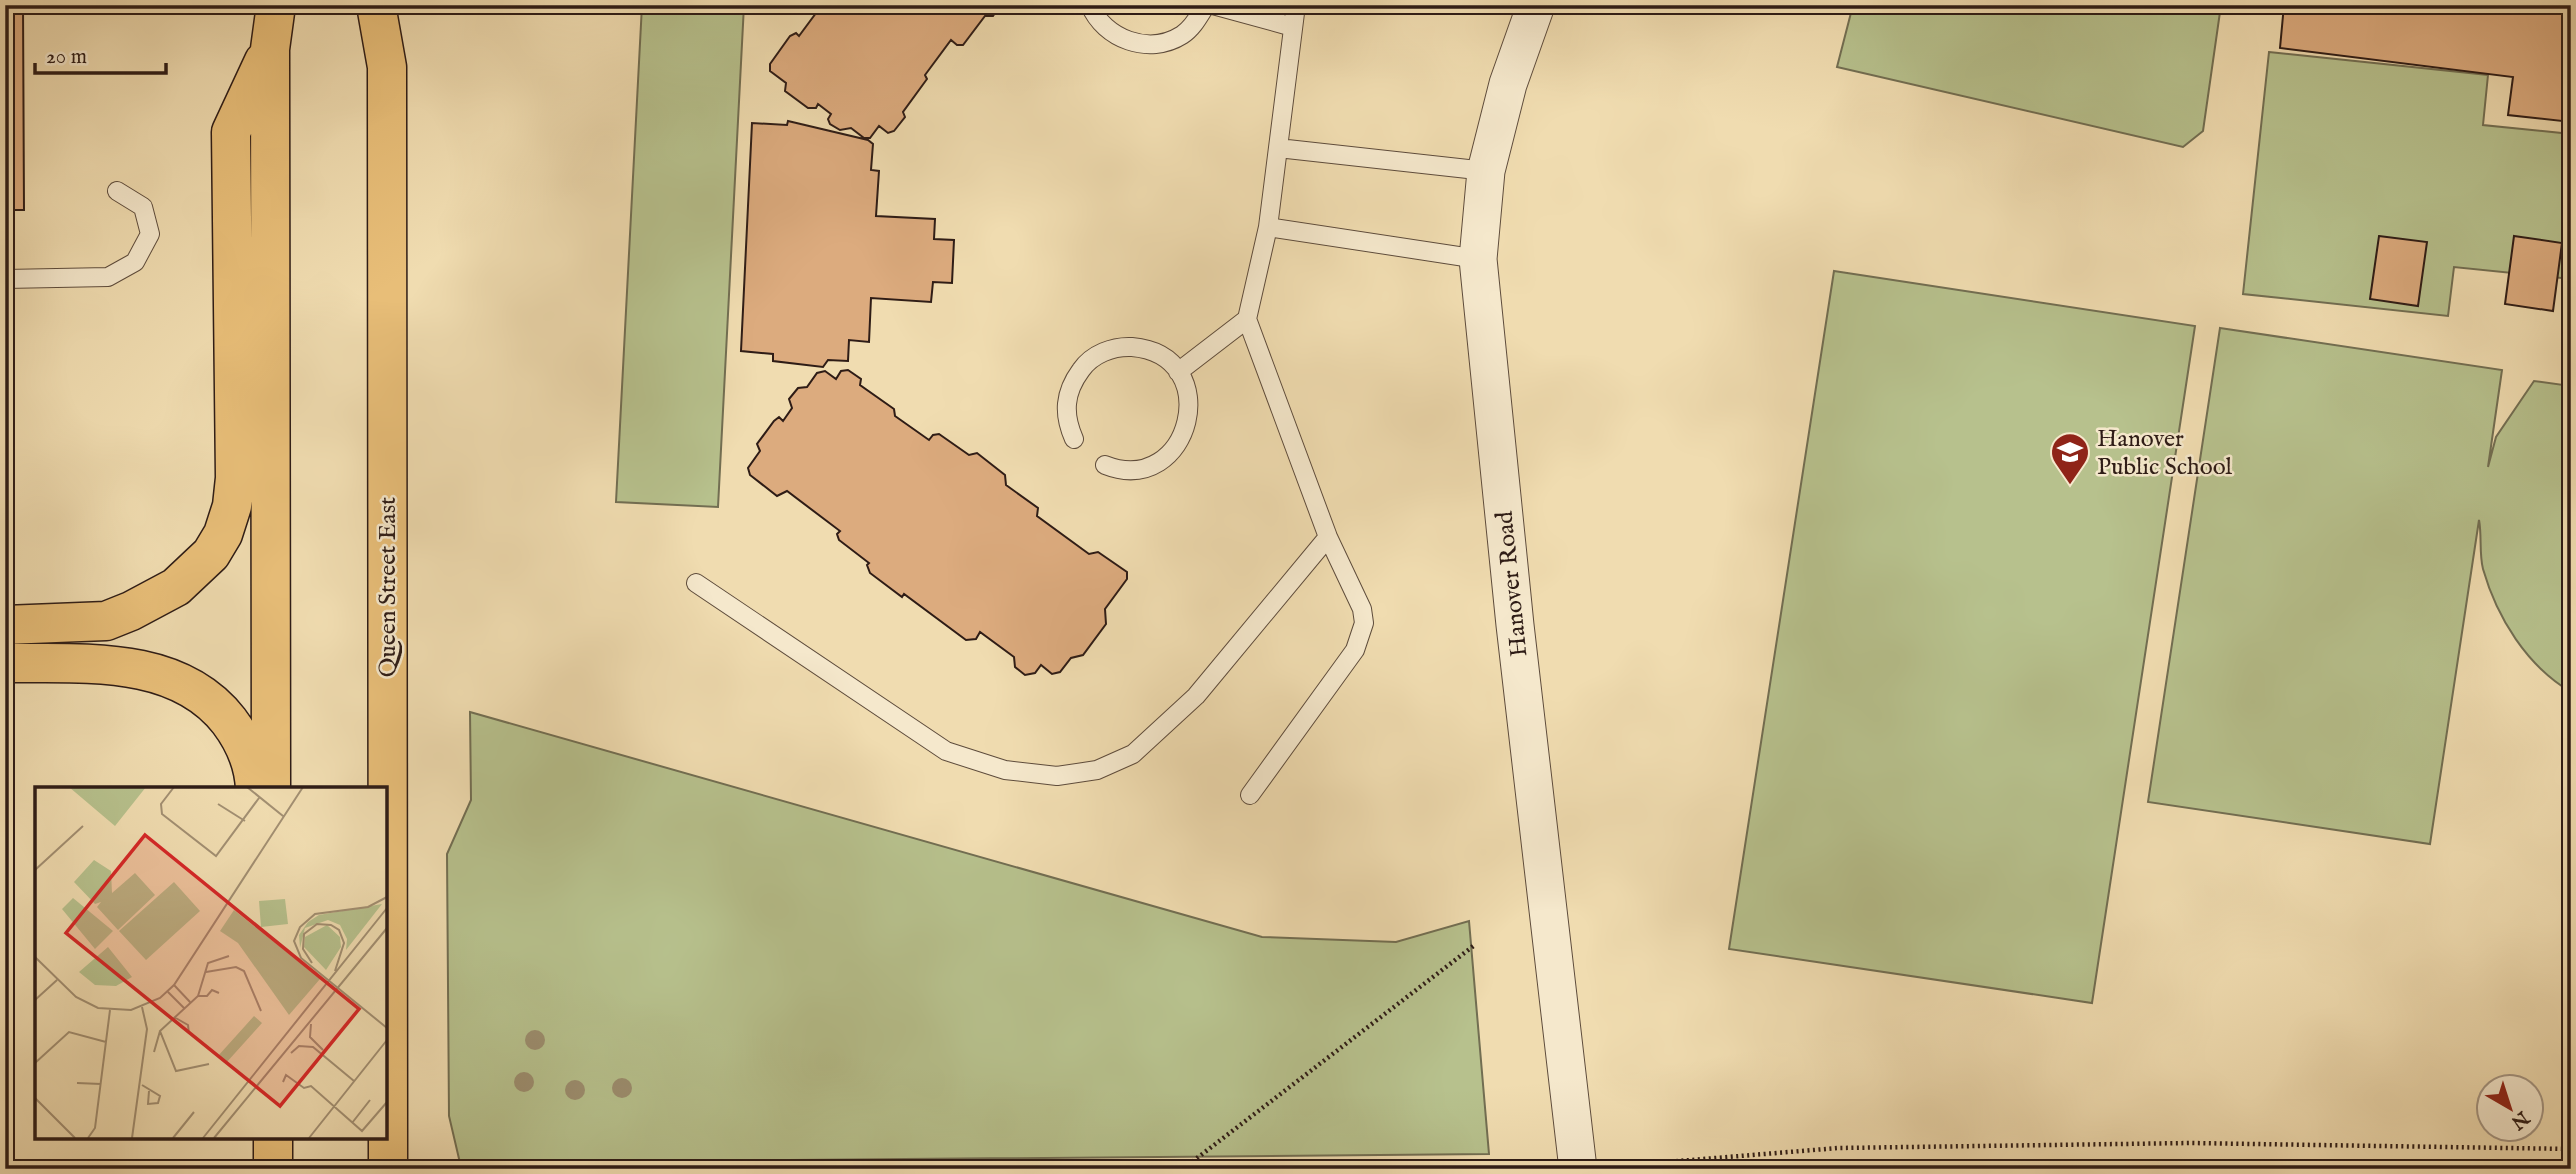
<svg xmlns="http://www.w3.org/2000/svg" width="2576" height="1174" font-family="'IM FELL English',serif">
<rect width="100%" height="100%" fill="#f0dcb0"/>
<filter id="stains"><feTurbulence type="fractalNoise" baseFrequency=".00286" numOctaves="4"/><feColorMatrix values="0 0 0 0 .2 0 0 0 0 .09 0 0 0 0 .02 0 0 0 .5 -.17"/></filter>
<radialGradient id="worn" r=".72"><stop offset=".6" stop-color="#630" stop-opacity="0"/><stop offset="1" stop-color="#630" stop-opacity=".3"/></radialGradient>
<path fill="#b7c18d" stroke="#726e52" stroke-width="2" d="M642,5H744L718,507L616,502Z
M1853,5H2221L2203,131L2183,147L1837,67Z
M2269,52L2488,75L2483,125L2571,134V279L2454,267L2448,316L2243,294Z
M1834,271L2195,326L2092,1003L1729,949Z
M2220,328L2502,370L2488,467L2496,437L2534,381L2571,386V692C2527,666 2497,618 2483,569C2479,554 2482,535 2479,520L2430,844L2148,802Z
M470,712L1262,937L1396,942L1469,921L1489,1154L460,1163L449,1116L447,854L471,800Z"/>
<path fill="#dcab7e" stroke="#2e1c16" stroke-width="2" d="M5,5H23L24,210H5Z
M822,5H1000L993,16H985L963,45H957L951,40L925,75L927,79L903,112L905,117L894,131L888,133L879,126L870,138H864L851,128L840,130L830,124L828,119L831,114L818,104L816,108H808L785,91L786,83L770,71V64L790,36L796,33L799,36Z
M2284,5H2571V122L2508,115L2513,77L2280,48Z
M788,121L868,140L873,144L871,170L879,171L876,216L935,219L934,239L954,240L952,283L933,282L931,302L871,298L869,342L849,340L848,361L828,360L823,367L773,361V354L741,351L752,123L787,125Z
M2379,236L2427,242L2418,306L2370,299Z
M2514,236L2562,243L2553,311L2505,304Z
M848,370L861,379L860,385L894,409L895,416L929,440L933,435L939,434L969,455L977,453L1005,475L1006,485L1038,508L1037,516L1089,554L1098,552L1127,572V579L1105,609L1106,624L1083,655L1071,658L1060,672L1052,674L1041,665L1035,673L1025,675L1015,667L1014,657L980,632L976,639L966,640L904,594L902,597L870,573L867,565L869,563L839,540L837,534L840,531L787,491L777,496L750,475L748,468L760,451L757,444L774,421L779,417L783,421L792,408L789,399L798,388L807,387L817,373L825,371L836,379L841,371Z"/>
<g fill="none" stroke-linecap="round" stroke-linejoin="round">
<defs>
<path id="service" d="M1090,5C1104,39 1149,56 1182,35C1193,28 1199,16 1206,5
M1213,5L1293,27
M1278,148L1486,171
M1268,227L1478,259
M5,279L108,277L135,262L150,234L143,207L117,191
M1178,372L1247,319
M1074,439C1063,414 1064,393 1081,370C1092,354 1113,346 1132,347C1227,355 1191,499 1105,465
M696,583L946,751L1005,770L1057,776L1097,770L1133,754L1196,696L1328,537
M1250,795L1355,650L1364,623L1362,609L1328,537L1247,319L1268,227L1296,5"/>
<path id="minor" d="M1536,5L1508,84L1486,171L1478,259L1515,625L1578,1169"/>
<path id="primary" d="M376,5L387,67L388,1169
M5,625L106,621L131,611L176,587L211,554L223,534L232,506L235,478L231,132L264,61
M5,663C81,664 177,654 229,721C244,741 254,763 255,789
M271,789L270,49L276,5
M273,1169V1137"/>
</defs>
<use href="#service" stroke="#5e4c3c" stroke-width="20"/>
<use href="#minor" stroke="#5e4c3c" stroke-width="39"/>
<use href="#primary" stroke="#2e1c16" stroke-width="41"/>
<path stroke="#2e1c16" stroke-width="4.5" stroke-dasharray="2 3.5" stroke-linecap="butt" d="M1654,1163L1838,1148L2191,1143L2571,1149
M1188,1165L1476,944
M962,1169L1500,1166"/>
<use href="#service" stroke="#f5e8cc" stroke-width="18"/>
<use href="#minor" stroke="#f5e8cc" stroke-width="37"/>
<use href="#primary" stroke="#e8be78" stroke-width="38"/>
</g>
<g fill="#9c8e6f">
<circle cx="535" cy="1040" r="10"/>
<circle cx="524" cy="1082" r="10"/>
<circle cx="622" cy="1088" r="10"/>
<circle cx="575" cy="1090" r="10"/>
</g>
<defs>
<symbol id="school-pin" viewBox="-11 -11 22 30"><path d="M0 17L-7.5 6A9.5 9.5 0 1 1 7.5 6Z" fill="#8f2418" stroke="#f5e8cc"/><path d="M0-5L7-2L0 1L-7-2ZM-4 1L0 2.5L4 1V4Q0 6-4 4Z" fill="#fff"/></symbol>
</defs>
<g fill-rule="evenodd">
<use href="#school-pin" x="2048" y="430" width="44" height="60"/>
</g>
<g text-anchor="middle" stroke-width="5" stroke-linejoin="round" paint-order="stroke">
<g font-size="24" fill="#2e1c16" stroke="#f5e8cc" text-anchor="start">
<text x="2097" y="446">Hanover<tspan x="2097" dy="28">Public School</tspan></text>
</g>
<g font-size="24" fill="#2e1c16" stroke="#f5e8cc">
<text transform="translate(1511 584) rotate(-96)" y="8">Hanover Road</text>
<text transform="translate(387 587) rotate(-90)" y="8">Queen Street East</text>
</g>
</g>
<g transform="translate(35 787)">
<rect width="352" height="352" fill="#f0dcb0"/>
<path d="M34,0H111L80,39ZM59,73L76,84L77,106L100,86L120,108L83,143L62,120L66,115L60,117L39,95ZM139,95L165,124L111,173L84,144ZM38,111L78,144L60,162L27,122ZM250,112L253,137L226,140L224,114ZM347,117L311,163L312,152L305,138L293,133L270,141L265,161L264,148L273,135L284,128ZM199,123L285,192L254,228L203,156L185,144ZM292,138L305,150L306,160L291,183L269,160L270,150ZM73,160L97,190L81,199L60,198L44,185ZM219,229L227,236L191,276L183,269Z" fill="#b7c18d"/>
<path fill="none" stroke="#a28f72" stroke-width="2" d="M139,0L126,17L127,27L181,69L224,11M212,0L248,29M183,17L210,34M0,83L48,39M352,110L333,120L280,127L265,140L259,154L266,171L352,241M0,170L41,210L63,221L96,223L125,211L139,198L268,0M277,176L268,162L269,147L282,137L296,138L304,143L309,156L300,184M171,185L201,180L209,184L226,224M139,198L155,215M133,205L149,221M163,209H172L177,203L184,206M0,213L22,193M139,230L153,238L154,247M276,237L275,250L288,263M119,265L125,244M256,266L264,259L278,260L319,294M0,276L34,245L71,255M174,277L141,284L125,244L163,209L173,176L194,169M248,295L251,288L269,301L276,299L327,344L352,315M42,296L66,297M107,298L125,309L123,316L113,317L114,304M0,311L40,351M317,336L335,313M53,351L60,341L75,223M97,351L112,242L107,220M138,351L159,325M168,351L352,121M179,351L352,141M274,351L352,253"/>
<path fill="#d62828" fill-opacity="0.15" stroke="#d62828" stroke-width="3.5" d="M110,48L324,222L245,319L31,146Z"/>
<rect width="352" height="352" fill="none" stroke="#2e1c16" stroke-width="3.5"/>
</g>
<rect width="2576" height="1174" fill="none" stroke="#f0dcb0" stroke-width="28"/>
<rect x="7" y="7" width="2562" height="1160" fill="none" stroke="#2e1c16" stroke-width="3.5"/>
<rect x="14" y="14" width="2548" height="1146" fill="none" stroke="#2e1c16" stroke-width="2"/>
<g transform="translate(2510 1108) rotate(141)"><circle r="33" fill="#f5e8cc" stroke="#a59683" stroke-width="2"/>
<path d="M0-5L12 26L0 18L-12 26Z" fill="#8f2418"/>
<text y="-10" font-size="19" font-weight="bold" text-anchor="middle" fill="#2e1c16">N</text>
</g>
<path d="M35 63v10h131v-10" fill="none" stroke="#2e1c16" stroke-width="3.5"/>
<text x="46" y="63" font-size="21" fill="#2e1c16" stroke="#f5e8cc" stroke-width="5" paint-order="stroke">20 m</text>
<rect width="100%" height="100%" filter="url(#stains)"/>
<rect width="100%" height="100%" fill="url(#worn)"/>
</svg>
